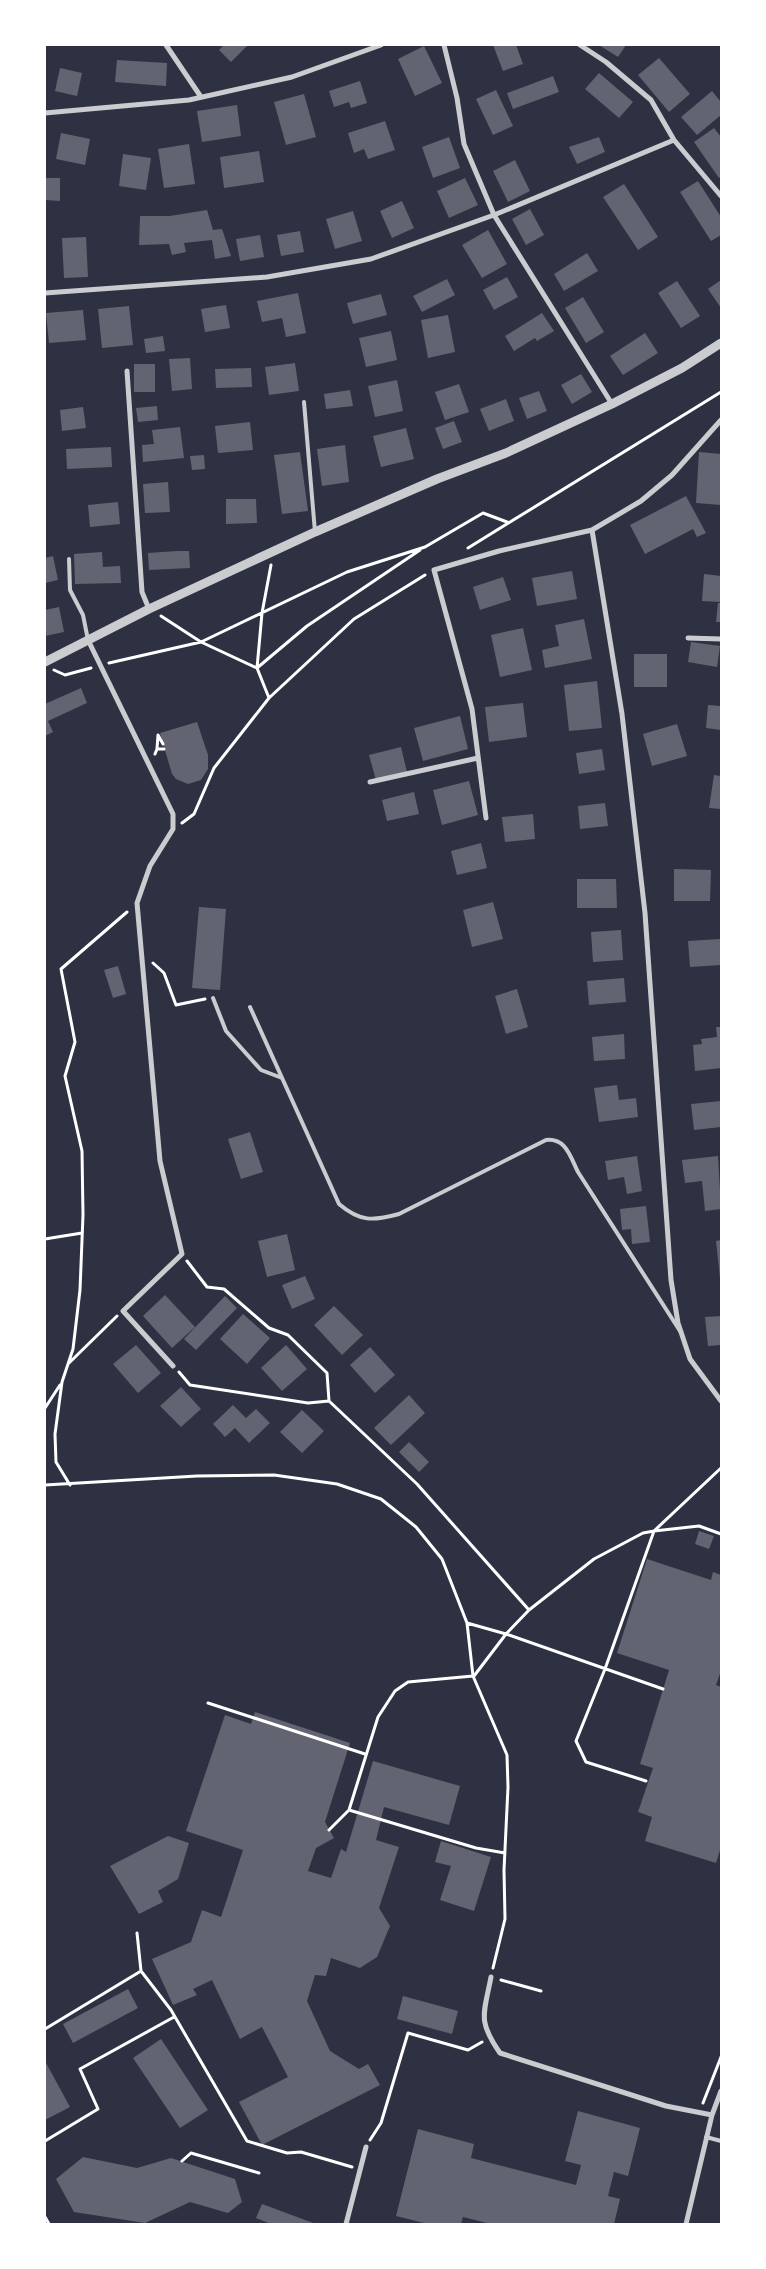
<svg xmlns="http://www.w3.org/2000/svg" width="766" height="2269" font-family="Quicksand,sans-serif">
<rect width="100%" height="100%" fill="#2d3142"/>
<path fill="#626471" d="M224,45H248L231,62L219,50Z
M493,45H516L523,64L503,71Z
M599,45H626L618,57Z
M424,46L442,83L415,96L398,59Z
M659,58L690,94L669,112L638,75Z
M117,60L167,63L166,86L115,82Z
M60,68L82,73L77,96L55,91Z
M599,73L633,102L619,118L585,89Z
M553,76L559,92L513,109L507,93Z
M360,81L367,103L351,108L349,102L334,107L329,91Z
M496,90L513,126L493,135L476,99Z
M712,91L721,102V115L697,135L681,117Z
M304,94L316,137L286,145L274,102Z
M237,105L241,136L202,142L197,111Z
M385,121L395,150L368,159L364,149L354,153L348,133Z
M714,128L721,137V176L719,178L694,142Z
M61,133L90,139L85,165L56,159Z
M449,137L460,168L433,178L422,147Z
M599,137L605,152L577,164L569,147Z
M189,144L195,184L164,188L158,149Z
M259,151L264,182L224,188L220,157Z
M123,154L151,158L146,190L119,186Z
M515,160L530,191L508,202L493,171Z
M45,178H60V201L45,200Z
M465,178L478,205L449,218L437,191Z
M698,181L721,217V235L711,241L680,192Z
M624,184L658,237L638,250L603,197Z
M402,201L414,228L392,238L380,211Z
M530,209L544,235L526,245L512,219Z
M207,210L213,230L222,229L231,256L215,259L212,240L184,243L186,252L172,255L169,244L139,245L140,216H170Z
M353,211L362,241L335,249L326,219Z
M488,230L507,264L482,278L462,245Z
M300,231L304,252L281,256L277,235Z
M260,235L264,257L240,261L236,239Z
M86,237L88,277L64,278L62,238Z
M587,253L598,271L564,291L554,274Z
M507,277L518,297L494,310L483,290Z
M447,279L455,295L422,312L413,296Z
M721,280V308L708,289Z
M677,281L700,316L681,328L658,293Z
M298,293L306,333L286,337L282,318L262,322L257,301Z
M381,294L387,315L353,324L347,303Z
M583,297L604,332L586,343L565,308Z
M226,305L230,328L205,332L201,309Z
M129,306L133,345L102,348L98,309Z
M83,310L86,340L49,343L46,313Z
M542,313L554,331L537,341L535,338L514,351L505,336Z
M448,315L455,352L428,358L421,320Z
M391,331L397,360L366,367L359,338Z
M645,333L658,353L623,375L610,356Z
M163,336L165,351L146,353L144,339Z
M190,358L192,389L172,391L169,359Z
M295,363L299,391L269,395L265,367Z
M134,364H155V392H134Z
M251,368L252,387L216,388L215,369Z
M581,374L592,392L572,404L561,385Z
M397,380L403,411L375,417L368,386Z
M459,384L469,412L445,420L435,392Z
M350,390L353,406L326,409L324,394Z
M539,391L547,411L527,419L519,398Z
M506,399L514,421L489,431L480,409Z
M157,406L158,420L138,422L136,408Z
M83,407L86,428L62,431L60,410Z
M454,421L462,442L443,449L435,428Z
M250,422L253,450L218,453L215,426Z
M180,427L184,458L143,462L142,445L154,444L152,430Z
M406,428L414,459L381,467L373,436Z
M345,445L349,482L322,486L317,449Z
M111,447L112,467L67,469L66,449Z
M300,452L308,511L282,514L274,455Z
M699,452L721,454V505L696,503Z
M204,455L205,469L192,470L190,456Z
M168,482L170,512L145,513L143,484Z
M686,496L706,533L697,537L693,529L645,554L630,525Z
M226,499H256L257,523L226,524Z
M118,502L120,524L90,527L88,505Z
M177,551H189L190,568L149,570L148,553Z
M102,552L103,567L120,566L121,583L75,584L74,554Z
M53,556L58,580L45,583V558Z
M572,571L577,599L537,606L532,578Z
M704,574L721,576V602L702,601Z
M503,577L511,600L480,610L473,587Z
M718,603H721V622H716Z
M59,607L64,632L45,636V610Z
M584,619L592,659L545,668L542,650L559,646L555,625Z
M523,628L532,670L500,677L491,635Z
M691,642L720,646L717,667L688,662Z
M634,654H667V687H634Z
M597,681L602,728L569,731L564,685Z
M81,688L87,703L48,721L53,732L45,736V704Z
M523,703L527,737L489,742L485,707Z
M708,705L721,706V730L706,728Z
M460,716L468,749L423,761L414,728Z
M197,722L208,755V769L201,780L188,784L176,779L172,774L160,733Z
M677,724L687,756L652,766L643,734Z
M401,747L407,772L376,780L369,755Z
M602,749L605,770L579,774L576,753Z
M714,775L721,776V809L709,808Z
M469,781L478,815L442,825L433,790Z
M414,792L419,814L387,821L382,800Z
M605,803L608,826L580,829L578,806Z
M533,814L535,839L505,842L502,817Z
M481,843L487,868L457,875L451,851Z
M674,869L711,870L710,901H674Z
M577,879H616L617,908H577Z
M493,902L503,939L472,947L463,910Z
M199,907L226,909L220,990L192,988Z
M621,930L623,960L593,962L591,932Z
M720,939L721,965L690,967L688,941Z
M118,966L126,994L113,998L104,970Z
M624,978L626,1002L589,1005L587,981Z
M517,989L528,1027L506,1034L495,996Z
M716,1027H721V1068L695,1071L693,1045L702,1044L701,1039L717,1037Z
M624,1034L625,1059L594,1061L592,1037Z
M617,1085L619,1100L636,1098L638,1117L599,1122L594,1088Z
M721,1101V1127L694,1130L691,1104Z
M250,1132L263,1172L241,1179L228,1139Z
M637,1156L642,1191L627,1194L624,1177L608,1180L605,1161Z
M718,1156L721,1209L705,1211L702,1181L685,1183L682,1160Z
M646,1206L650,1242L632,1244L631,1229L622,1230L620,1209Z
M287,1234L295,1270L267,1277L258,1241Z
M721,1240V1278H720L716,1241Z
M305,1276L315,1299L292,1309L282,1285Z
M165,1295L195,1327L172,1348L143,1316Z
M225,1296L237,1308L196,1350L184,1339Z
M334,1306L363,1335L342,1355L314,1325Z
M243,1314L270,1338L247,1364L220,1339Z
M721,1316V1345L708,1346L705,1317Z
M136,1345L161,1373L138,1393L113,1364Z
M286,1345L307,1369L282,1391L261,1368Z
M370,1347L395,1375L375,1393L350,1365Z
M181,1387L201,1409L181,1427L160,1406Z
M409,1395L425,1413L391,1445L374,1428Z
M233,1405L246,1418L256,1409L270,1423L249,1443L235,1428L225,1437L213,1424Z
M302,1410L324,1431L302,1453L280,1432Z
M409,1442L429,1462L419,1472L399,1452Z
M699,1531L714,1536L709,1549L695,1544Z
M647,1559L711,1580L713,1572L721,1575V1671L716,1685L721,1687V1847L716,1863L645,1841L652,1817L638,1812L653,1768L640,1764L669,1670L617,1653Z
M255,1712L350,1743L325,1822L334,1838L316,1848L308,1871L331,1878L341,1849L346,1852L373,1761L460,1786L449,1825L384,1807L376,1840L399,1847L379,1908L390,1926L377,1957L360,1968L331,1958L326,1976L315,1975L307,2001L330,2051L359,2069L368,2064L380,2085L262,2145L239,2102L288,2077L262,2027L240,2039L212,1980L193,1989L197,1995L173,2005L152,1959L191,1942L202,1910L221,1917L243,1850L186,1831L225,1715L251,1724Z
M168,1836L189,1843L178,1879L158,1891L163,1902L139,1914L110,1866Z
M441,1841L491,1857L474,1911L440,1900L451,1866L435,1862Z
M128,1989L138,2008L73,2043L63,2024Z
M403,1996L458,2011L452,2034L397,2019Z
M161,2039L208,2110L180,2128L133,2058Z
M45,2061L70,2107L45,2120Z
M578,2111L640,2128L628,2176L614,2172L608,2196L620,2199L614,2224H491L463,2217L461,2224H428L396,2216L418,2129L474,2144L471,2158L576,2185L581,2165L565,2161Z
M83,2157L137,2168L171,2158L235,2179L242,2202L228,2213L190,2202L145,2223L74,2212L56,2179Z
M262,2204L316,2224H271L256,2218Z"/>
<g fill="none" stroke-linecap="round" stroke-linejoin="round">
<path stroke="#fff" stroke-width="3" d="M468,548L721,392
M161,616L201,642L257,668
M109,663L201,642L347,572L425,547L483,513L507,522
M257,668L307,626L420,550
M54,670L65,675L91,668
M269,698L257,668L262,613L271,565
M157,749H164
M155,754L157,749L158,735L163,744
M182,823L194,814L214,768L269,698L354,619L425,575
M153,963L164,973L176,1005L205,999
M45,1239L82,1233
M187,1261L207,1287L224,1289L269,1328L288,1335L327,1373L329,1401
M69,1363L117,1316
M179,1372L190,1385L308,1403L329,1401L417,1484L529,1610
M45,1408L60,1385
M45,1485L197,1476L274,1475L337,1484L381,1499L416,1527L442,1559L467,1623L473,1676
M70,1485L56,1462L55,1434L62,1382L73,1349L80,1290L83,1215L82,1151L65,1076L75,1042L61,969L127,912
M467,1623L506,1634L663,1689
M474,1676L506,1634L529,1610L594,1559L643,1533L654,1531L721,1468
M208,1703L365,1754
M646,1781L586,1762L576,1741L605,1669L654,1531L699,1526L721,1534
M349,1810L476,1848L505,1853
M329,1830L349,1810L378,1717L395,1691L408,1682L473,1676L507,1755L508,1787L504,1870L505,1919L493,1968
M137,1933L141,1971
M501,1980L541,1991
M45,2029L141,1971L171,2010L247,2141L287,2153L301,2152L352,2167
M703,2103L721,2057
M370,2140L381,2123L408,2033L468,2050L482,2042
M45,2141L98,2109L80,2069L174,2017
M182,2161L191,2153L259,2173
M45,2217L49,2224"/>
<path stroke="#caccd0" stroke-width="4" d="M304,402L315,532
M69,559L70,590L83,615L88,640
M213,998L226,1031L261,1070L282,1078
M250,1007L339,1204C360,1222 373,1221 399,1214L546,1140C566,1138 570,1156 578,1172L680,1331
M706,2137L721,2141"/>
<path stroke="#caccd0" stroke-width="5" d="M166,45L201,97
M444,45L457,98L464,144L494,215L612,404
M580,45L606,62L651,100L674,140L721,196
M45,113L189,100L292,77L381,45
M45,293L267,277L371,259L494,215L674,140
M127,371L142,592L149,609
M592,530L622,714L645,913L671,1280L678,1323L690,1359L721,1401
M688,638L721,639
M88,640L173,814V829L150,866L137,903L160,1161L182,1254L123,1311L173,1366
M370,782L478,758
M486,818L472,709L434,570L499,551L592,530L641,501L672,475L721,420
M491,1977C484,2014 477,2020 500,2053L666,2106L712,2115
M346,2224L366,2147
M686,2224L712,2115L721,2091"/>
<path stroke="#caccd0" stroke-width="9" d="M45,662L149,609L315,532L437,479L506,453L612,404L682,368L721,343"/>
</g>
<rect width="766" height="2269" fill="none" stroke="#ffffff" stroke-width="92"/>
</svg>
